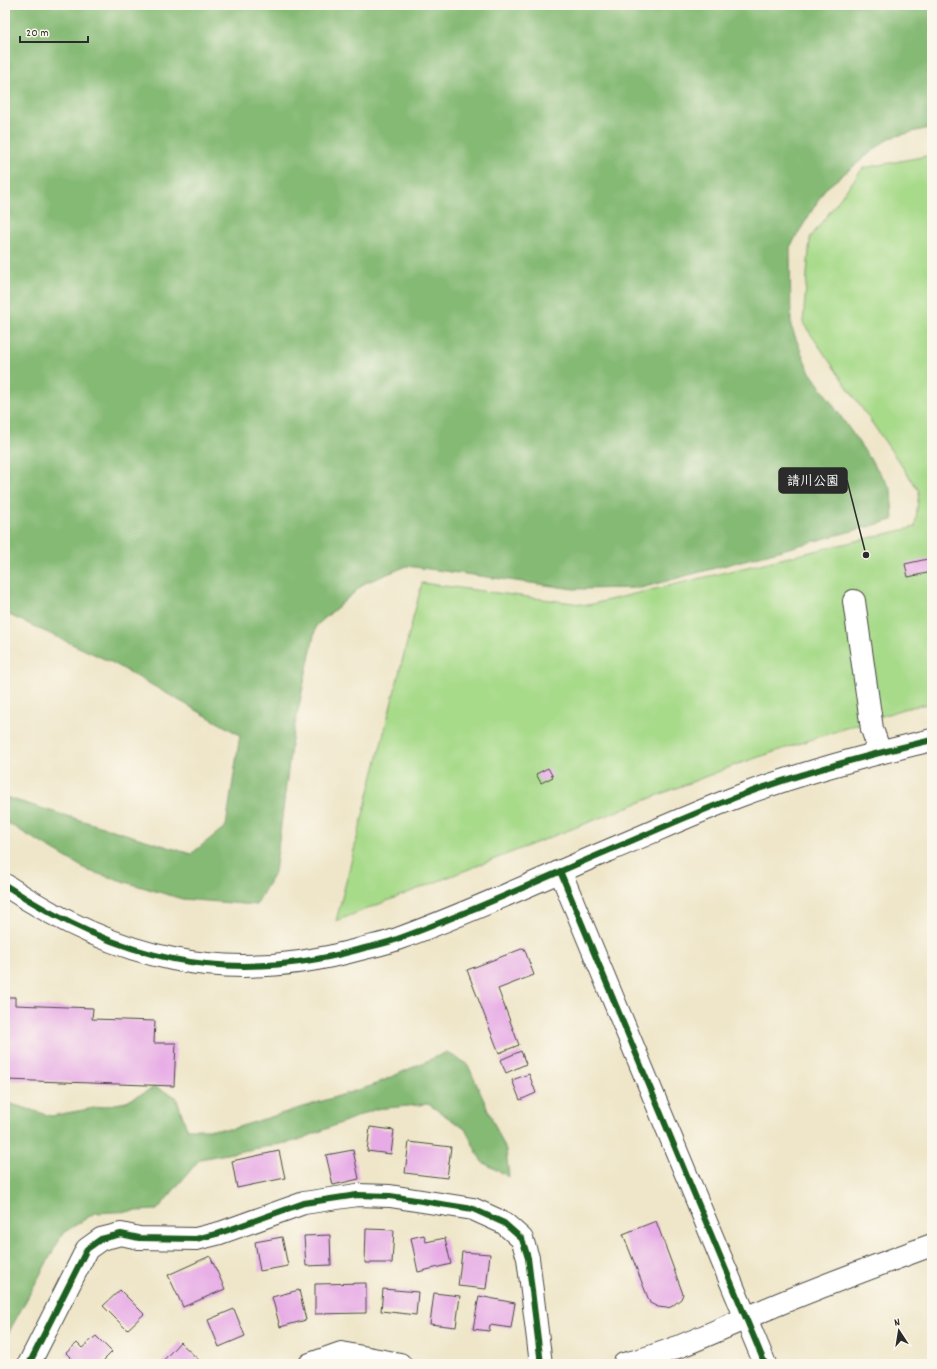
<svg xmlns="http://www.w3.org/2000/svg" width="937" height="1369" font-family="Dekko,'Klee One',sans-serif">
<rect width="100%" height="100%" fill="#fbf7ec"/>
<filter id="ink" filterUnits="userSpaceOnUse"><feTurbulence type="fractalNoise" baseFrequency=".025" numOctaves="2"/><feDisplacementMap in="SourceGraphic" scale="8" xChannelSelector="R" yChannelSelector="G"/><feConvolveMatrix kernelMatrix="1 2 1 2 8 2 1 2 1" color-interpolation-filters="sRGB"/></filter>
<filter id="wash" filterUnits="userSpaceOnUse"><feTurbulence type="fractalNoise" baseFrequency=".012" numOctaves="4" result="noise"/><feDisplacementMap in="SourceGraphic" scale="16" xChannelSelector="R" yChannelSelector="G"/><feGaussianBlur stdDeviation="0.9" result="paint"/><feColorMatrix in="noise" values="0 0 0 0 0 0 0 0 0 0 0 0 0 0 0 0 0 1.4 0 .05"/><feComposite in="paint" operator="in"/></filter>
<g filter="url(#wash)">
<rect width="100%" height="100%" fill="#efe6c9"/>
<path fill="#a7da89" stroke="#69825a" d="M932,155V703L903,709L738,764L336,921L422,583L588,605L915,527L919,491L803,323L810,238L863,168Z"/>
<path fill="#85ba75" stroke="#587250" d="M5,5H932V127L889,138L825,189L790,247L791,326L808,369L891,489L893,520L641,588L574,589L407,566L365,583L316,626L292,739L275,872L256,905L182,899L89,871L9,824L5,819V797L191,854L226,826L240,735L113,663L5,613Z
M447,1052L468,1065L506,1150L509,1177L482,1162L465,1129L428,1104L376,1109L296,1141L200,1159L157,1210L95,1213L63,1233L5,1339V1102L51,1116L126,1102L155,1087L176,1097L187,1129H232L371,1086Z"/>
<g id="blocks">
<path fill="#e7ace6" d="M932,558V572L908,577L905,564Z
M548,768L553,777L541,783L536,774Z
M524,948L534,975L498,989L519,1045L499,1053L467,970Z
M5,997H15V1005L93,1008L92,1019L155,1021L154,1043H176L174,1086L7,1080L8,1053L5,1052Z
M521,1051L526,1064L506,1073L500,1060Z
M529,1074L536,1093L520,1100L512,1080Z
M370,1127L394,1130L391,1154L367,1151Z
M409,1142L451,1147L447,1178L405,1173Z
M353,1150L359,1179L333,1185L326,1155Z
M279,1151L285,1178L237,1188L232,1161Z
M656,1221L683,1294L681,1299L671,1307L666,1308L658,1307L650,1303L623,1234Z
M366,1229L394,1230L392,1263H365Z
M330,1235L331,1265L306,1266L304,1236Z
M424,1235L426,1242L445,1238L451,1264L418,1272L411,1238Z
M282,1237L288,1266L260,1271L255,1242Z
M462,1252L490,1254L486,1289L458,1286Z
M210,1256L225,1289L183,1307L168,1275Z
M366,1283V1313L315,1314V1284Z
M383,1289L418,1292L416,1315L381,1311Z
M120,1290L144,1314L127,1330L103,1306Z
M299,1290L306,1320L280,1327L272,1297Z
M434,1293L460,1296L456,1327L430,1324Z
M479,1296L515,1303L511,1328L490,1325L489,1331L473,1329Z
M234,1309L245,1336L219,1347L208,1320Z
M96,1336L112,1352L100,1364H77L66,1353L77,1343L82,1348Z
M180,1342L202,1363L201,1364H164L162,1362Z"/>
</g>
</g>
<g filter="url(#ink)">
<use href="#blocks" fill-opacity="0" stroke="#484743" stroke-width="1"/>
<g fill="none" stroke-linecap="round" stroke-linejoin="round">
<defs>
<path id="minor" d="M854,601L872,729L880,752
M560,871L765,1364
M5,885C118,960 224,986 357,950C371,946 386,944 400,938C469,913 537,881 605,852C651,833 696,812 742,795C804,772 868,755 932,740
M29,1364L87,1249L101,1239L121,1234L139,1238L196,1239L220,1233L304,1203L357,1195L390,1196L473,1209L504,1223L522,1239L528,1258L541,1364
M310,1364L341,1353L400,1364
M624,1364C671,1353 718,1330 762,1311C818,1287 875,1266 932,1245"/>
</defs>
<use href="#minor" stroke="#484743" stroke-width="24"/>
<use href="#minor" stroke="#fff" stroke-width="22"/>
<defs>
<path id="cycleway" d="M560,871L765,1364
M5,885C118,960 224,986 357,950C371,946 386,944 400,938C469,913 537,881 605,852C651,833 696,812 742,795C804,772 868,755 932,740
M29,1364L87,1249L101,1239L121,1234L139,1238L196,1239L220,1233L304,1203L357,1195L390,1196L473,1209L504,1223L522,1239L528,1258L541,1364"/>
</defs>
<use href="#cycleway" stroke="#fbf7ec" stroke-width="8"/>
<use href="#cycleway" stroke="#1b5e20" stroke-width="6"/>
</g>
</g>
<path fill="none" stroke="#2b2b2b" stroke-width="1.5" d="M866 555L847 480"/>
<circle fill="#2b2b2b" stroke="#fbf7ec" stroke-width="1.5" cx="866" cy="555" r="4"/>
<rect fill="#2b2b2b" stroke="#2b2b2b" stroke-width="1.5" x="779" y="468" width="68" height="25" rx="4"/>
<g font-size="13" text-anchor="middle" font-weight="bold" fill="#fff">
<text x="813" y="485">請川公園</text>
</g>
<rect width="937" height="1369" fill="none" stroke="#fbf7ec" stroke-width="20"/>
<g transform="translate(899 1331) rotate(348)" stroke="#fbf7ec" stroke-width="3" paint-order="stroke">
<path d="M0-3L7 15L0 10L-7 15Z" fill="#2b2b2b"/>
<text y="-6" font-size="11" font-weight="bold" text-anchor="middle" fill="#2b2b2b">N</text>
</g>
<path d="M20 36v6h68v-6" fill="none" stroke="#2b2b2b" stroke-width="2"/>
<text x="26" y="36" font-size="12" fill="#2b2b2b" stroke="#fbf7ec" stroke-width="3" paint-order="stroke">20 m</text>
</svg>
